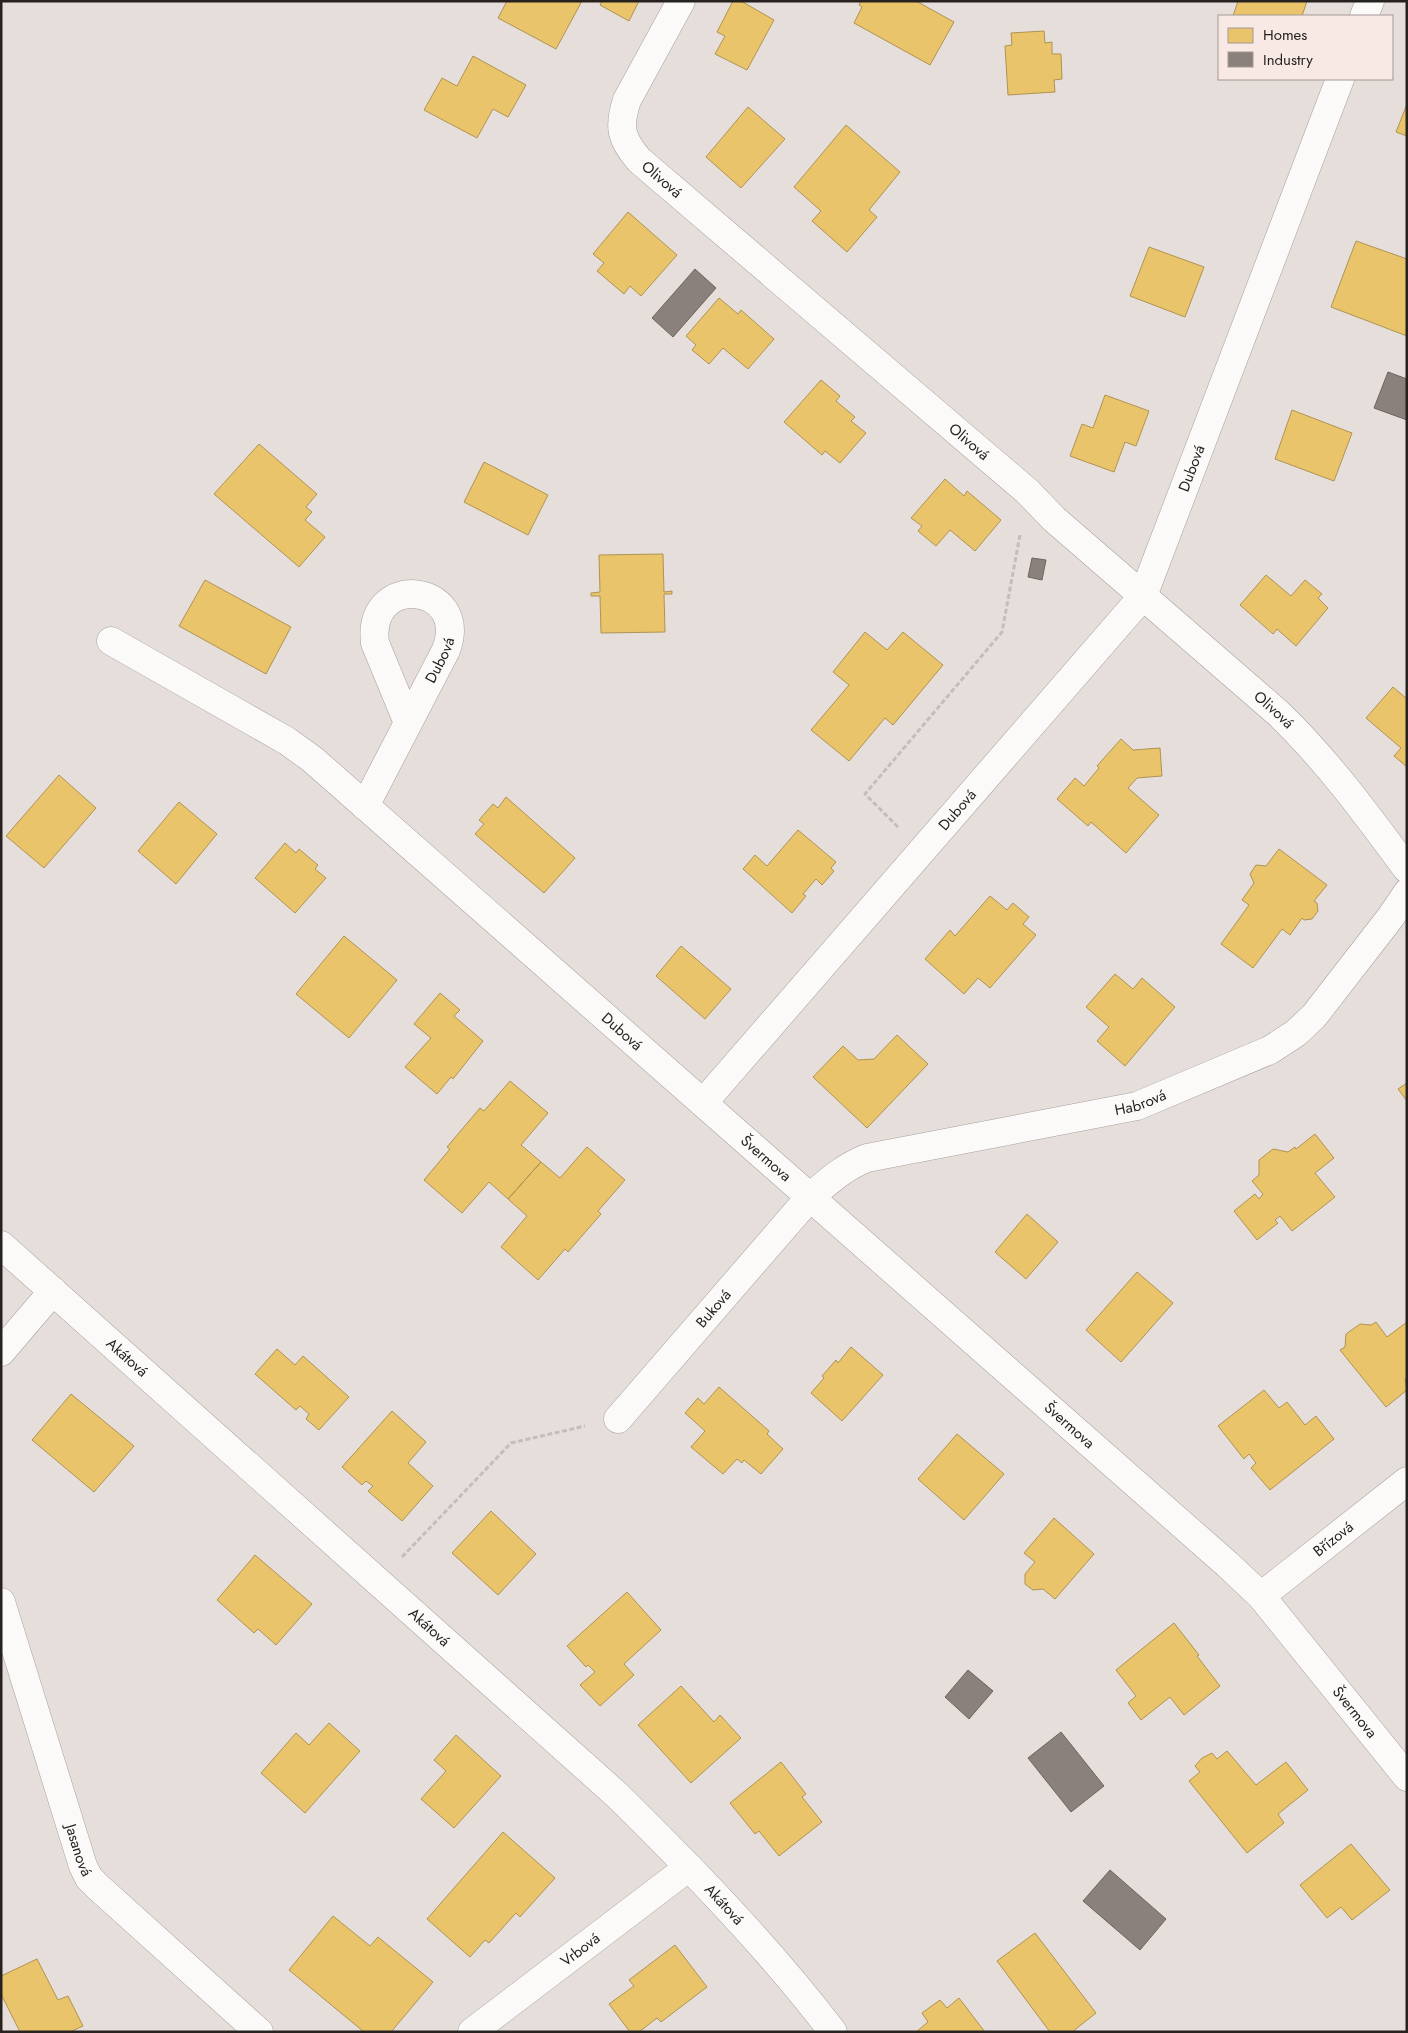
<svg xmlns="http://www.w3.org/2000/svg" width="1408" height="2033" font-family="Jost,sans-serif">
<rect width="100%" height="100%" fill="#e6deda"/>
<path fill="#e9c46a" stroke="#af9354" d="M507,1H582L556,49L498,18Z
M602,1H639L629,21L600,5Z
M733,1H741L774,20L747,70L715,54L725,36L717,32Z
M861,1H916L954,22L930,65L854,23L862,7L859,5Z
M1238,1H1307L1302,16H1233Z
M1044,31L1045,43L1052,42V54H1061L1062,79L1054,80L1055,92L1008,95L1005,46L1012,45L1011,33Z
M473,56L526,85L508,117L493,109L477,138L424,110L442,78L457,86Z
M1407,104V136L1396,132Z
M748,107L785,139L741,188L706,157Z
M846,125L900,172L869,210L877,217L847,252L812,221L821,211L794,187Z
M628,212L677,255L641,296L630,286L624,294L597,271L604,263L593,254Z
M1356,241L1407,259V336L1331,307Z
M1149,247L1204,267L1185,317L1130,296Z
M719,298L738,314L741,310L774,339L748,369L723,348L709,364L692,350L696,345L686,336Z
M821,380L840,396L836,401L855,417L851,421L866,433L840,463L825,451L822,455L784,422Z
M1105,395L1149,411L1136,446L1125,442L1114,472L1070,456L1082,424L1093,428Z
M1292,410L1352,433L1334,481L1275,459Z
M259,444L317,494L306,507L312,512L305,520L325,537L299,567L214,494Z
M484,462L548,495L528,535L464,502Z
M945,479L964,496L967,491L1001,520L975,551L950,530L936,546L918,531L922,526L911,518Z
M663,554L664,592L672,591V594H664L665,632L601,633L600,596H591V593L600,592L599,555Z
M1266,575L1291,596L1305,580L1322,594L1318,598L1328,608L1296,646L1277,629L1273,634L1240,605Z
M205,580L291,627L266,674L179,626Z
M865,632L887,650L903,632L943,665L893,725L885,718L849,761L811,730L849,685L833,672Z
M1393,687L1407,699V767L1394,756L1401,748L1366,718Z
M1121,739L1133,750L1160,748L1162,776L1137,778L1128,788L1159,815L1126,853L1091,822L1088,826L1057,799L1075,778L1084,786L1099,768L1097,766Z
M59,775L96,808L44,868L6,836Z
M506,797L575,858L544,893L475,834L484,824L479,820L493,804L498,808Z
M179,802L217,834L176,884L138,851Z
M798,830L836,862L831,868L834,871L822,885L816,879L803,894L806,896L792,913L743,869L755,855L767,866Z
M285,843L296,853L299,849L318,865L315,869L326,878L295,913L255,878Z
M1279,849L1327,885L1314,901L1317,903L1318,911L1312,919L1304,920L1302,918L1290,935L1282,929L1253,968L1221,944L1249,905L1242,900L1254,883L1250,874L1256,865L1266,866Z
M990,896L1007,910L1013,903L1029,917L1023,924L1036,935L990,988L978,978L964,994L925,959L950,930L955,936Z
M344,936L397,980L349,1038L296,994Z
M681,946L731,989L705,1019L656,976Z
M1115,974L1133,989L1142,978L1175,1007L1125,1066L1097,1041L1109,1027L1086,1007Z
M440,993L460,1010L454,1016L483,1041L453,1079L451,1077L437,1094L405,1067L431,1038L414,1024Z
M897,1035L928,1064L867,1128L813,1077L843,1046L858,1060L874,1059Z
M510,1081L548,1113L521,1145L541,1162L508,1199L489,1182L462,1213L424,1180L450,1149L447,1147L480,1108L484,1111Z
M1407,1083V1101L1398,1089Z
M1315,1134L1334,1158L1315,1173L1335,1197L1292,1231L1280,1216L1275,1220L1278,1223L1257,1240L1234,1211L1255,1194L1259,1199L1263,1194L1252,1181L1259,1175V1160L1273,1149L1288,1152L1295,1147L1296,1149Z
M587,1147L625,1180L598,1211L601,1214L568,1252L565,1249L538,1280L501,1247L527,1216L508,1199L541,1162L560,1178Z
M1027,1214L1058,1242L1026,1279L995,1252Z
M1137,1272L1173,1303L1121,1362L1086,1330Z
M1376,1322L1387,1337L1407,1322V1378L1405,1379L1407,1390L1386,1407L1340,1350L1345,1347L1346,1334L1360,1324L1371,1325Z
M851,1347L883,1375L842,1421L811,1393L824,1378L822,1376L836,1360L838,1363Z
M277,1349L295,1365L303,1356L349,1397L319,1430L306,1419L309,1414L300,1406L296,1410L255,1374Z
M719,1387L769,1431L767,1434L783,1449L761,1474L744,1460L742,1463L737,1459L723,1474L691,1447L705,1431L685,1413L698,1398L704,1404Z
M1264,1390L1279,1408L1287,1402L1305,1425L1316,1416L1334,1439L1270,1490L1251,1468L1256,1463L1249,1454L1244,1459L1218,1426Z
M71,1394L134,1446L94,1492L32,1440Z
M392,1411L426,1442L408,1463L433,1486L402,1521L368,1491L373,1486L366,1481L362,1485L342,1467Z
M957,1434L1004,1474L964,1520L918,1479Z
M491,1511L536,1554L498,1595L452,1553Z
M1054,1518L1094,1554L1055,1599L1043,1589L1033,1590L1025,1584V1574L1035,1562L1024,1553Z
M255,1555L312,1604L276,1645L258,1629L254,1633L217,1600Z
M627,1592L661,1630L624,1664L634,1675L600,1706L580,1685L595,1672L588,1665L586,1667L567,1646Z
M1174,1623L1199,1655L1197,1656L1220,1686L1184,1715L1170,1697L1141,1720L1128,1703L1136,1696L1116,1670Z
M681,1686L714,1722L720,1715L741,1738L691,1783L638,1725Z
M329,1723L360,1751L305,1813L261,1773L296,1733L309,1745Z
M456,1735L501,1776L454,1828L421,1799L446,1771L434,1760Z
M1227,1751L1256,1785L1286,1762L1308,1790L1278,1814L1284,1823L1247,1853L1189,1781L1200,1772L1195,1766L1202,1758L1212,1753L1217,1759Z
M781,1762L806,1794L802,1797L822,1822L779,1856L759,1831L755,1834L730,1803Z
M503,1832L555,1878L520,1917L516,1913L489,1943L485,1940L470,1957L427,1919Z
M1351,1844L1390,1890L1352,1920L1341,1907L1327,1918L1300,1885Z
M333,1916L370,1946L378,1937L433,1982L391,2032H364L289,1970Z
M1035,1933L1096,2013L1072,2032H1050L997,1961Z
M675,1945L707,1987L661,2022L657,2018L639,2032H630L609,2004L634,1986L629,1980Z
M37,1959L58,2000L68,1996L83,2026L70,2032H20L1,1994V1976Z
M959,1998L985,2032H916L928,2022L922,2013L940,2000L947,2008Z"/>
<path fill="#8a817c" stroke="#6c6460" d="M695,269L716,288L673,337L652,318Z
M1388,372L1407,379V420L1374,408Z
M1032,558L1046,560L1042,580L1028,577Z
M968,1670L993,1691L969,1719L945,1697Z
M1061,1732L1104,1786L1071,1812L1028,1758Z
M1110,1870L1166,1919L1140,1950L1083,1901Z"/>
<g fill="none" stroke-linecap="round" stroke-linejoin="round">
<defs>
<g id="street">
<path id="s1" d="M681,1L627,100C618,127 621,139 639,160L1028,492L1054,519L1278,713C1327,760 1367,815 1407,869"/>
<path d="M1364,16L1370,1"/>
<path id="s2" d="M111,641L287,741L312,759L1227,1564L1261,1596L1407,1777"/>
<path id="s3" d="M365,806L446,650C471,583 366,571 375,643L408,723"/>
<path id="s4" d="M703,1103L1143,596L1340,79"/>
<path id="s5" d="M1,1245L617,1795C693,1870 768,1947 833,2032"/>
<path d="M1,1352L53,1291"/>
<path id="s6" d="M618,1419L810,1197C829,1181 844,1167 867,1158L1137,1106L1270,1050L1296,1033L1314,1016L1390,918L1407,893"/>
<path id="s7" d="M1261,1596L1407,1481"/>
<path id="s8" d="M1,1602L83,1866L89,1878L98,1887L259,2032"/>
<path id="s9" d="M472,2032L689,1867"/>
</g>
</defs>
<use href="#street" stroke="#a6a09e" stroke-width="29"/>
<path stroke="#c1bebc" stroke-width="3" stroke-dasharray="5 2.5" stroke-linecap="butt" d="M898,827L865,794L1002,632L1020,535
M402,1557L511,1443L585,1426"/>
<use href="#street" stroke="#fbfaf9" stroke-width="28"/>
</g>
<g text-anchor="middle" stroke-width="5" stroke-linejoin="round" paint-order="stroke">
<g font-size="15" fill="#272220" stroke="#f8e9e4">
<text dy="5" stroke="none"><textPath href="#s1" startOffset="208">Olivová</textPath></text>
<text dy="5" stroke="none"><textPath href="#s1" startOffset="612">Olivová</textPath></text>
<text dy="5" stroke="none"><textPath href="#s4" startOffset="808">Dubová</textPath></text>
<text dy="5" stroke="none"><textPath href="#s3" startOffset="164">Dubová</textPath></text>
<text dy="5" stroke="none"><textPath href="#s1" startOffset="1018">Olivová</textPath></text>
<text dy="5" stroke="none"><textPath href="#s4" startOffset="388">Dubová</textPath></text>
<text dy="5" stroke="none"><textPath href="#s2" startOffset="646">Dubová</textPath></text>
<text dy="5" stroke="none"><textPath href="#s6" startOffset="642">Habrová</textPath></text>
<text dy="5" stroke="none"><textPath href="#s2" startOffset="838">Švermova</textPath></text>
<text dy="5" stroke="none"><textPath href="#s6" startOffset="146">Buková</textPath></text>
<text dy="5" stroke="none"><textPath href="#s5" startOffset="169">Akátová</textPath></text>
<text dy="5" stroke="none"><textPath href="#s2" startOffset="1242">Švermova</textPath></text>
<text dy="5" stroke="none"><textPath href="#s7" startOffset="92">Břízová</textPath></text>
<text dy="5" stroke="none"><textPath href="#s5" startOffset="574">Akátová</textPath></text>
<text dy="5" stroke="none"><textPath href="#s2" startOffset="1648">Švermova</textPath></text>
<text dy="5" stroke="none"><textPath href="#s8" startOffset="260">Jasanová</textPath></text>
<text dy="5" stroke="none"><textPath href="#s5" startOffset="979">Akátová</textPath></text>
<text dy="5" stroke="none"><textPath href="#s9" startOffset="136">Vrbová</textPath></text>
</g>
</g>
<rect width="1408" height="2033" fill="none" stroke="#272220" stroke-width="5"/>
<rect x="1218" y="15" width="175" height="65" fill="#f8e9e4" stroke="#a49996"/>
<rect x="1228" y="28" width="25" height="15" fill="#e9c46a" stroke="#a49996"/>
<text x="1263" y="40" font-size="15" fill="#272220">Homes</text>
<rect x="1228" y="52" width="25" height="15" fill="#8a817c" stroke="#a49996"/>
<text x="1263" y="65" font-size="15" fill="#272220">Industry</text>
</svg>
